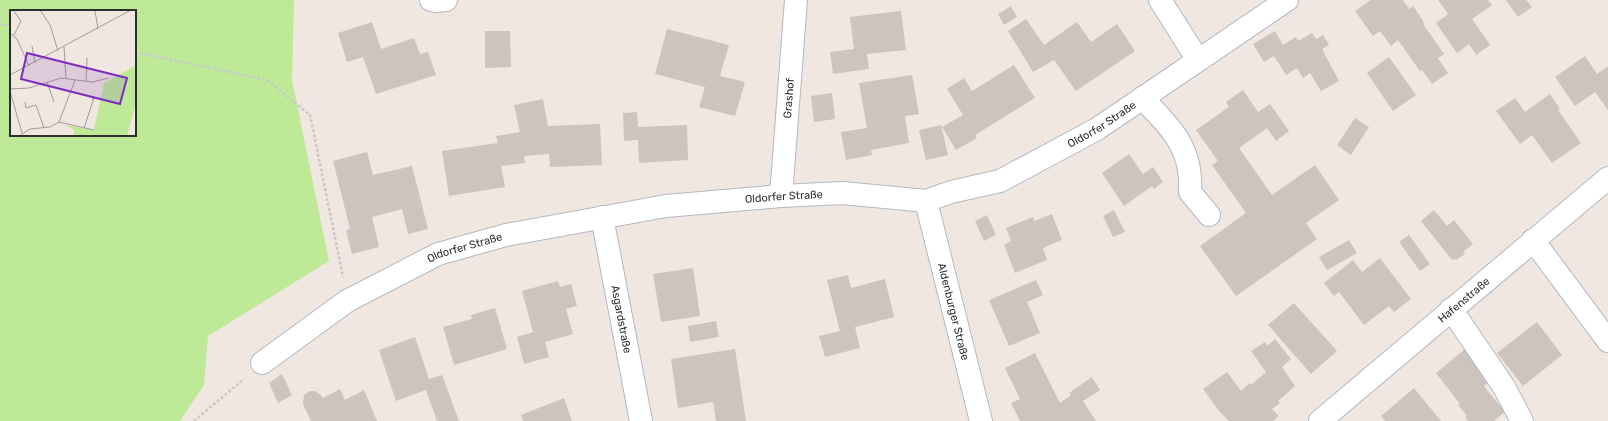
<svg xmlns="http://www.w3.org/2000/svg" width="1608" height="421" font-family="Rubik,sans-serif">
<rect width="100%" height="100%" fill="#f0e7e0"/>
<path fill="#beea98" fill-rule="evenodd" d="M0,0H294L292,80L329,261L208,336L204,385L180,421H0ZM11,11H135V135H11Z"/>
<path fill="#cbc5be" d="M1371,0H1403L1409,9L1413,6L1424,22L1423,24L1444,54L1438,58L1448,73L1432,84L1422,70L1420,71L1398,40L1391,46L1380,31L1373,36L1355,11Z
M1438,0H1488L1492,5L1472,19L1490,45L1476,55L1469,44L1457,53L1436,23L1448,14Z
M1506,0H1526L1532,7L1518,17Z
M1011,6L1017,17L1004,25L998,14Z
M901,11L906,50L867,54L869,69L833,74L830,52L854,49L850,17Z
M1026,19L1044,45L1077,22L1091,42L1117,24L1135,51L1076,91L1054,60L1033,72L1008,31Z
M372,22L381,49L414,38L420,54L428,52L436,75L376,94L363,57L347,62L338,33Z
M667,29L729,45L720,76L745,82L735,116L699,107L705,87L655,74Z
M485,31H510L511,67L485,68Z
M1275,31L1283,45L1296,37L1298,41L1312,33L1316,39L1323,35L1329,45L1322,49L1339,81L1321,91L1310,73L1303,78L1297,68L1286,75L1274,56L1264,62L1253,44Z
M1585,56L1597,74L1608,66V110L1595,92L1575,106L1555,77Z
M1389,57L1416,95L1393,111L1367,73Z
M1014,65L1035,98L975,135L977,138L956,150L942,127L963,115L947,89L964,78L972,91Z
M912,75L919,114L905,116L909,143L871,150L872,155L846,160L841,132L867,128L859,83Z
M1243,90L1258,112L1270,104L1289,131L1276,141L1267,128L1239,148L1272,195L1315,165L1339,200L1306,223L1317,239L1236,296L1200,246L1246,213L1212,165L1218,161L1196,130L1229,107L1226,102Z
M832,93L835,119L814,122L811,96Z
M1550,94L1560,109L1558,110L1581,143L1552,163L1532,135L1520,144L1496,111L1515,98L1525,112Z
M543,99L548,126L600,124L602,165L550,167L549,154L524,156L525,163L501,166L505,187L449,196L442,151L498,143L496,136L520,132L514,105Z
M637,112L638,127L687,125L688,160L639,163L638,140L624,141L623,113Z
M1355,118L1369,127L1351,155L1337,145Z
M941,125L948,155L926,160L919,130Z
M367,152L373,175L412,166L428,229L408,234L402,209L372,217L379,247L352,254L346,230L350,229L333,161Z
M1129,154L1143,174L1153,167L1163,182L1154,189L1152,186L1124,206L1102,173Z
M1114,210L1125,232L1113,237L1103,216Z
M1434,210L1447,226L1454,220L1473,244L1463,252L1465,254L1456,260L1454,259L1452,260L1421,221Z
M1052,214L1062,240L1043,248L1047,260L1015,273L1004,245L1011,241L1006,228L1033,217L1034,221Z
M987,215L996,235L984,241L975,221Z
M1409,235L1430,264L1420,271L1399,242Z
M1349,240L1357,253L1327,270L1319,257Z
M1380,258L1411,299L1394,312L1389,306L1364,325L1339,292L1334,296L1324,283L1353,260L1362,272Z
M693,268L700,316L661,322L653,274Z
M848,275L851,288L885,279L894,317L855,327L860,348L825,357L819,336L840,331L827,280Z
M1036,280L1043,295L1027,302L1040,333L1009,346L989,300Z
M558,281L560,287L571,284L577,306L566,309L573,334L545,342L549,357L524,364L517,337L533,332L522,291Z
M1294,303L1337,351L1311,374L1268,325Z
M495,308L507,349L454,365L443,327L472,319L471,315Z
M716,321L719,337L690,342L688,326Z
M1537,322L1562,355L1523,386L1497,353Z
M415,337L429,379L442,375L459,421H437L426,390L396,401L379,350Z
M1275,339L1291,359L1282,367L1295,386L1278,401L1280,403L1272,409L1279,416L1273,421H1229L1219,411L1203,389L1227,372L1241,391L1250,383L1251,385L1266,372L1251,351L1265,342L1267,346Z
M735,349L746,421H716L713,402L678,408L671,359Z
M1465,349L1490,381L1484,386L1505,412L1494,421H1468L1465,417L1467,416L1458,405L1460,404L1436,373Z
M1035,353L1060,403L1071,395L1069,393L1092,377L1100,390L1083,401L1096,421H1020L1011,403L1020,399L1005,368Z
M282,374L292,395L278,403L269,383Z
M1414,388L1441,421H1385L1381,416Z
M340,389L345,400L364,390L377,421H311L303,404L304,395L310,391H315L321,395L323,398Z
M564,398L572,421H523L521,415Z"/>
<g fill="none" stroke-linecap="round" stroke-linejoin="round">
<defs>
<g id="minor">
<path d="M431,0L436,1L446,0"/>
<path d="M1160,0L1198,60"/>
<path d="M1142,98C1171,128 1193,148 1190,192L1209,215"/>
<path id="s1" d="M781,196L796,0"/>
<path id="s2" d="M926,201L981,421"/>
<path id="s3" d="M602,217L641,421"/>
<path d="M1533,240L1608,341"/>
<path d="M1451,309L1504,387L1522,421"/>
<path id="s4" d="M262,363L347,301L438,254L506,235L666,206L781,196L843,193L926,201L951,192L1000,181L1097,129L1287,0"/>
<path id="s5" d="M1320,421L1608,178"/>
</g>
</defs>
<use href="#minor" stroke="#b4b8c2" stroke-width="24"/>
<path stroke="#c9c9c9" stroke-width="2.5" stroke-dasharray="3 2" stroke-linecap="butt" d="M0,24L11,26
M135,52L267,80L310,115L343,277
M194,421L244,379"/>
<use href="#minor" stroke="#fff" stroke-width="22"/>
</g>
<g text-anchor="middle" stroke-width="3" stroke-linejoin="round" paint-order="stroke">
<g font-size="11" fill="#2e2e2e" stroke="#fff">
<text dy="4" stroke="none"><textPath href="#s1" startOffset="98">Grashof</textPath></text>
<text dy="4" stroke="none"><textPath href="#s4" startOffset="895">Oldorfer Straße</textPath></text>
<text dy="4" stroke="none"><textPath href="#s4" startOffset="559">Oldorfer Straße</textPath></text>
<text dy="4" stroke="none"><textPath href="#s4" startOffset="235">Oldorfer Straße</textPath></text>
<text dy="4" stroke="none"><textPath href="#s5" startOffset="188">Hafenstraße</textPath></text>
<text dy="4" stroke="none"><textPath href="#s2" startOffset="114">Aldenburger Straße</textPath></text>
<text dy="4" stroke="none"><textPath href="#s3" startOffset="104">Asgardstraße</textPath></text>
</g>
</g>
<g transform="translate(10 10)">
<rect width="126" height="126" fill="#f0e7e0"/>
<path d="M126,55V93L117,126H64V120L56,115L84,120L94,73Z" fill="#beea98"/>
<path fill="none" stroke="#a29d99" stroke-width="1" d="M3,0L11,11L4,25M30,0L40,15L48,41M85,1L88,19M0,23L7,29L19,56M22,36L25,53M54,37L56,68M0,65L121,0M37,72L44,92M76,72L77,48M0,79L19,78L51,68L82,72L99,68M0,81L12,123M15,92L16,98L26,95L34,118M49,112L84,120M74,118L84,88L82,90M9,126L20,119L40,117L49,112L65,70"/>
<path fill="#7b2cbf" fill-opacity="0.15" stroke="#7b2cbf" stroke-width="2" d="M17,43L117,68L110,94L11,69Z"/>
<rect width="126" height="126" fill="none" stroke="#2e2e2e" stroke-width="2"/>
</g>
</svg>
